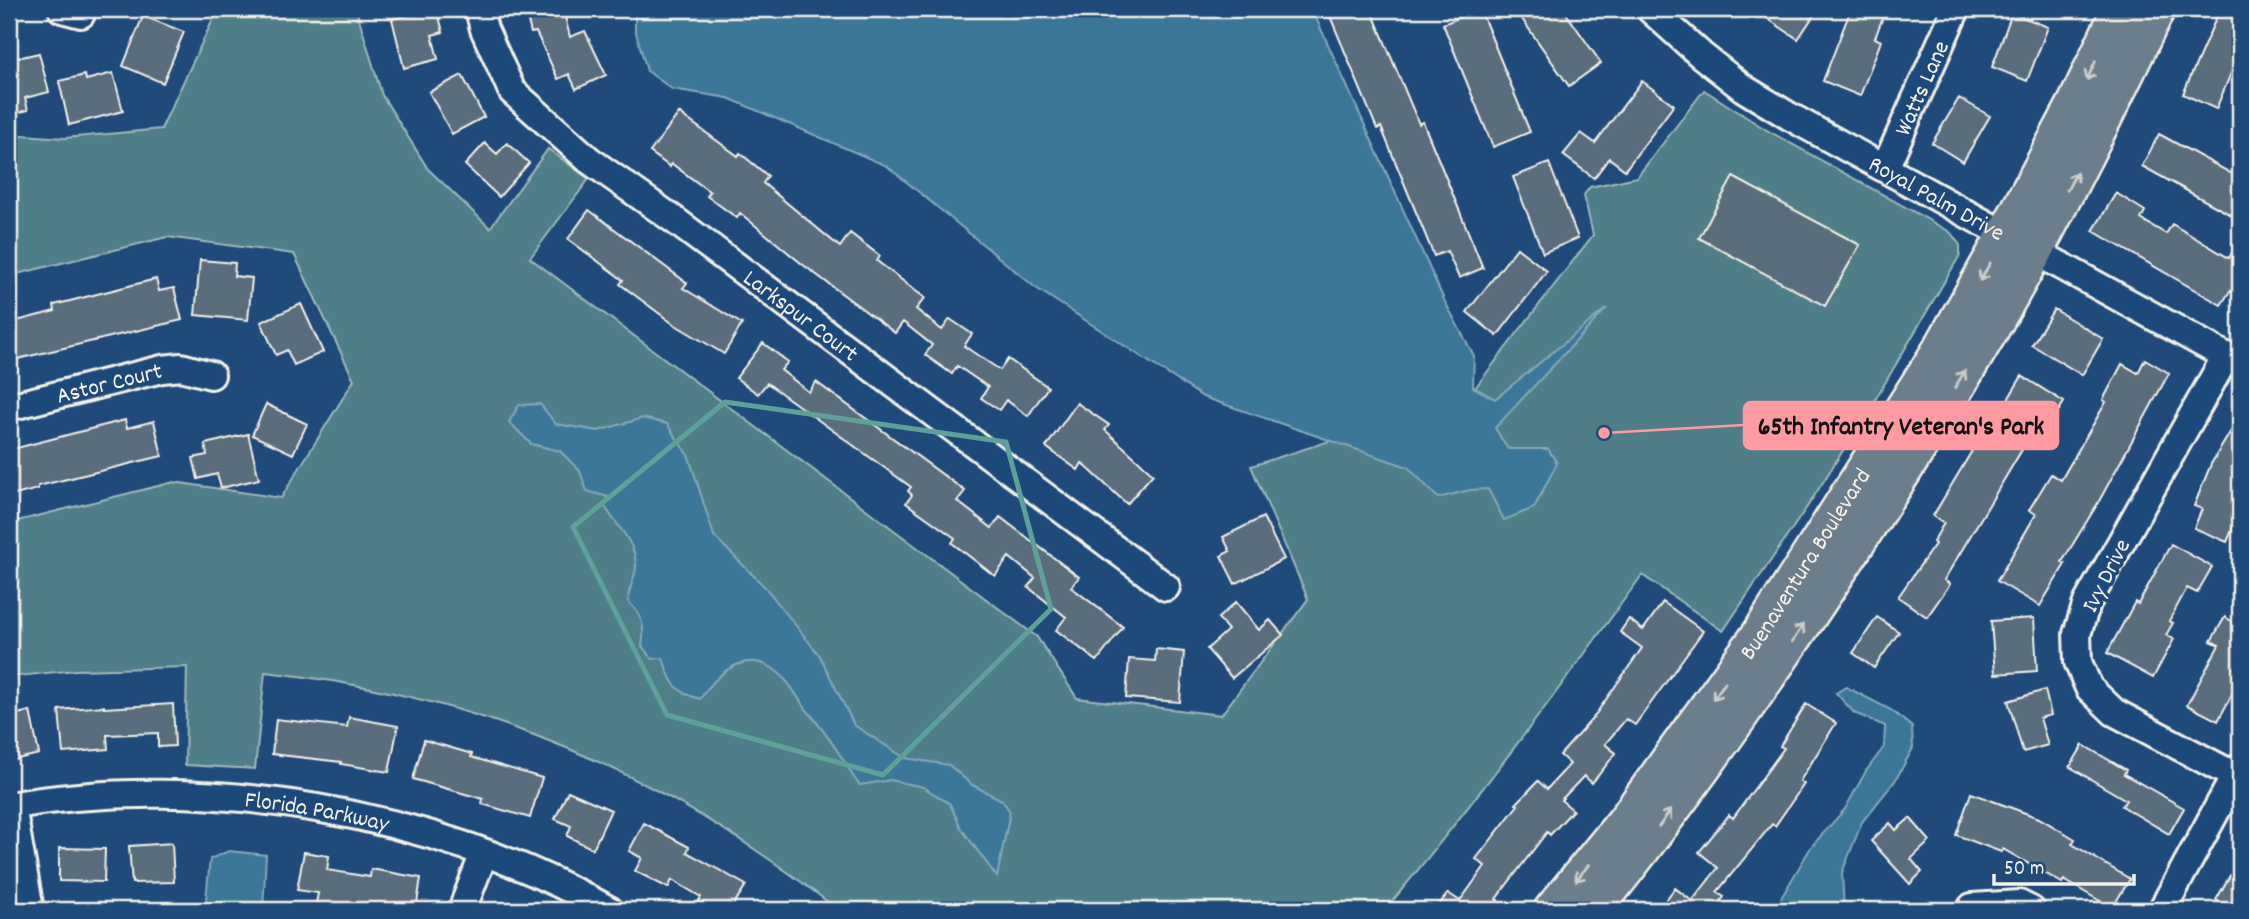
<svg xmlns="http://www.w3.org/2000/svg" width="2249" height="919" font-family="Dekko,sans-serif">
<rect width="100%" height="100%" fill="#1f4a7a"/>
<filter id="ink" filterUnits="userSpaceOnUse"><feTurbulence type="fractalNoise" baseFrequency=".0143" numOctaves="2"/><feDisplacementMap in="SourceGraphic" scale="14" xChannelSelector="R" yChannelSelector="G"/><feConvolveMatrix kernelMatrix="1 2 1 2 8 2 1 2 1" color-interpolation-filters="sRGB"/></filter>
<g filter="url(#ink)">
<path fill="#4f7e88" stroke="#a2b8b8" stroke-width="2" d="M218,9H356L382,95L428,169L490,228L548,149L589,179L530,258L1037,637L1077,698L1221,715L1308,599L1251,466L1468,397L1593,235L1584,195L1590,187L1637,177L1704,90L1765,129L1950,232L1960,245V255L1875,400L1811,501L1723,631L1642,575C1560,689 1475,802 1385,910H838C667,775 483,695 265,672L255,769L185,765L187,667L76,670L9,677V523L174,482L281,498L354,380L294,254L167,237L9,276V134L65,138L161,129Z"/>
<path fill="#3e7798" stroke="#87a8b8" stroke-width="2" d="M635,9H1312L1445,302L1474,356L1473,387L1495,399L1607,308L1495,428L1508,449H1548L1557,463L1534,508L1504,520L1488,489L1470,490L1438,498L1408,467L1203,397L1036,288L887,166L728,98L672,89L647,71L635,29Z
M540,404L556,424L598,431L643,418L667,424L689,457L714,536L765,587L820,656L854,725L905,758L949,765L972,785L1002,800L1010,812L997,877L961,828L950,804L923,787L891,780L860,785C852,778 849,767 842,758C830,739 817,722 803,705C796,695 789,682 780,674C748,646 719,671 700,699C674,692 670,681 663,658L652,659L642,646C645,629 643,615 629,603C626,589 637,578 636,564C635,541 615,524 604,505L608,497L587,491L580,471L560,451L531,444L509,422L519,405Z
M1846,687L1891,710L1912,727L1913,748L1895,781L1862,822L1842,873L1844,910H1774L1811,847L1845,809L1866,771L1884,747L1885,726L1854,713L1836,693Z
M229,851L266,855L263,910H205L210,859Z"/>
<path fill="#5a6d7c" stroke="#f4f1e8" stroke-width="2" d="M432,9H437L443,32L432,35L438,59L404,68L392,19Z
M525,9H563L570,37L585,31L606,75L576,89L569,74L558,79L536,32L531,33Z
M1327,9H1371L1419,124L1423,122L1483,268L1459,278L1447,251L1434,256L1381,127L1377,129Z
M1480,9L1530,132L1493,147L1443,24Z
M1515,9H1563L1601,63L1569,86Z
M1753,9H1818L1798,39Z
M1851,9H1886L1875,38L1881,41L1860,96L1823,81Z
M2220,9H2240V52L2216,109L2183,94Z
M2012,13L2048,27L2027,81L1992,67Z
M143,16L184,32L163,83L123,66Z
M39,53L49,92L25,98L28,110L9,115V74L16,72L13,59Z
M113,73L123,111L69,125L59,81L85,75L86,80Z
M462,75L484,117L452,134L429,92Z
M1642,81L1674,105L1625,170L1609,158L1594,178L1563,155L1581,133L1595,143Z
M1959,98L1990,116L1963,162L1932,143Z
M679,113L738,156L740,153L768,176L763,183L840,247L850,233L880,256L877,261L925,298L916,309L942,330L950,319L972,334L964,346L1000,370L1008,359L1048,387L1028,416L1006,400L999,410L981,398L988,387L957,366L952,374L925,355L932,345L903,322L895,333L802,264L740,213L737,218L707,196L710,192L672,164L670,167L650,152Z
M2159,134L2240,178V220L2142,166Z
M485,143L497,154L507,143L529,163L499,197L465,165Z
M1549,163L1578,238L1543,253L1513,177Z
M1733,177L1860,245L1825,306L1699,238Z
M2116,193L2145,211L2141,219L2166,234L2172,224L2229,258L2240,239V297L2230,291L2221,305L2093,231Z
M589,210L687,283L683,288L742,324L724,354L672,323L620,284L623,280L568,239Z
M1517,248L1547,271L1497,336L1467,312Z
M200,260L235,263L234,276L252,278L248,320L195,315Z
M156,279L159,291L174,288L182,320L9,361V323L55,311L54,305Z
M301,304L323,352L294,365L287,350L276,355L261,322Z
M2054,309L2103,339L2082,375L2032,345Z
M763,343L788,362L781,370L809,392L816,382L965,491L957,501L992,528L1000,517L1079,577L1071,587L1123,627L1097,661L1056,630L1066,617L1028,587L1035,578L1009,557L995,576L952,543L955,538L906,503L912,495L908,491L911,487L767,383L758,394L736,378Z
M2145,359L2169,373L2098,503L2062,562L2065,564L2040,606L1997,581L2036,514L2029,510L2051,474L2061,480L2106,402L2103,400L2122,364L2138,373Z
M2022,376L2064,402L2044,435L2037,430L2032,440L2029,438L1944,580L1950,584L1927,617L1898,597L1935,544L1933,542L1944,523L1933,516L1982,434L1986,436Z
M1077,403L1109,425L1105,430L1153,474L1127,504L1082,463L1078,470L1046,447Z
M266,404L307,424L293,454L252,435Z
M2240,416V511L2227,542L2194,528L2202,509L2194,506L2211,464Z
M125,420L127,428L154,421L162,456L38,486V489L11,496L9,485V450Z
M248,434L259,479L221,488L217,474L198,479L193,458L207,455L205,444Z
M1263,517L1284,559L1235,584L1221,556L1230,551L1223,537Z
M2171,544L2212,567L2197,593L2187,588L2169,621L2173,623L2166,635L2174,639L2153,678L2107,653L2135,602L2138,604Z
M1236,602L1259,630L1270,620L1283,635L1232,678L1207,649L1228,630L1218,618Z
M1663,602L1703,631L1635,725L1626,719L1605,744L1616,753L1592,783L1584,776L1561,800L1573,810L1550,835L1547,832L1496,899L1498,900L1490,910H1435L1448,893L1460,901L1485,866L1476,859L1518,805L1516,804L1538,781L1547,789L1570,764L1560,755L1593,718L1642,648L1620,632L1629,619L1643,630Z
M1877,617L1899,632L1874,668L1853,653Z
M2225,617L2240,626V679L2218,721L2187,705L2219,645L2211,641Z
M2034,618L2037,671L1995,674L1991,621Z
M1156,649L1184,652L1180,702L1126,698L1129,659L1155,661Z
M2045,690L2051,715L2040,718L2048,745L2023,752L2008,701Z
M173,704L175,746L158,747V733L107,735L108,749L63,753L59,710L104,706V708Z
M1806,704L1836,723L1800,781L1804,784L1775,826L1772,824L1717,892L1724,897L1714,910H1658L1675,888L1692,901L1718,868L1699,852L1729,815L1733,818L1784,748L1780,746Z
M30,711L39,754L9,761V716Z
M349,717L398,726L389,772L341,764V762L272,754L276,719L347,727Z
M424,740L472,754L471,757L542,778L530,818L482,804L483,799L413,779Z
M2083,745L2126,770L2124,774L2184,808L2169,834L2122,806L2126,800L2070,767Z
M568,791L611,810L593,849L567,836L571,826L555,819Z
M1971,793L2039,818L2075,839L2072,844L2130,879L2112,908L2064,880L2062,883L2003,849L2001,852L1956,835Z
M1910,818L1930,841L1911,859L1922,872L1910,884L1871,841L1890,823L1896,830Z
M644,823L689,847L687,852L746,885L730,910H693L701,897L672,880L668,888L635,871L642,858L629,851Z
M172,843L174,882L132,883L129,846Z
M59,848L105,849L104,882L59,881Z
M304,852L329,856L327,870L370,877L371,869L421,878L416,910L315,909L318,893L297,890Z
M2240,858V910H2232L2216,900Z"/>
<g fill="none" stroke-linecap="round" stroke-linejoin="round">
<defs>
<g id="minor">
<path d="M62,9L81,14"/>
<path id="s1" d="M479,9L484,29L512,91L589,160L673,219L1166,587"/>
<path id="s2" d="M1650,9L1701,55L1743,88L1789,116L2240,364"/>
<path id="s3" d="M1885,168L1956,9"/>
<path d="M2226,356L2087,603L2077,634L2078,662L2089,688L2114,712L2235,776"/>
<path id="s4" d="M9,407L162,369L181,367L211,375"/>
<path id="s5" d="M9,806C202,771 438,812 609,910"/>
<path d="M12,806L30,910"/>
<path d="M1972,907L2019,904L2031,910"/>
<path d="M462,910L484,853"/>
<path d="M2162,910L2240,767"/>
</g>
<g id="major">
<path id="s6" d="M1552,910L1625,821L1760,634L1941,349L2006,234L2076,103L2120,9"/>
<path d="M1594,910C1687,795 1772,673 1853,549C1917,451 1981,351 2037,248C2079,169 2119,89 2157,9"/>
</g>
</defs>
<use href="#minor" stroke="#f4f1e8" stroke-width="32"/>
<use href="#major" stroke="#f4f1e8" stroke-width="40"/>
<use href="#minor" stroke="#1f4a7a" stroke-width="26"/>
<use href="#major" stroke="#6c7d8b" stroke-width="35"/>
</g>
<defs><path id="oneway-shaft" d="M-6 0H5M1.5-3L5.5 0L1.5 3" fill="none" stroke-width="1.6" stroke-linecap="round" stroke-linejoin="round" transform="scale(1.75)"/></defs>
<g stroke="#cbcecc">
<use href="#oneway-shaft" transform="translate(2091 71) rotate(115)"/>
<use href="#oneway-shaft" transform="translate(2072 181) rotate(-62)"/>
<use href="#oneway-shaft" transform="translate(1985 272) rotate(120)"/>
<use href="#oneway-shaft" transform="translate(1960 379) rotate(-59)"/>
<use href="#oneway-shaft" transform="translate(1798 633) rotate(-57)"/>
<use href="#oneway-shaft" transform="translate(1719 691) rotate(126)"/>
<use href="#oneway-shaft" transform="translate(1665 818) rotate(-54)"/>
<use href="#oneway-shaft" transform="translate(1582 873) rotate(129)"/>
</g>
</g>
<path fill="none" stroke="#5fa199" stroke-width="5" stroke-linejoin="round" d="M725,402L1006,442L1051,609L883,775L667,715L573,527Z"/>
<g text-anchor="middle" stroke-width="7" stroke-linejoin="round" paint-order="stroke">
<g font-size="24" fill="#f4f1e8" stroke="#1f4a7a">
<text dy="8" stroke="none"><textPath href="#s3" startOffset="88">Watts Lane</textPath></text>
<text dy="8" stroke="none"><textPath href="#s2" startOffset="345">Royal Palm Drive</textPath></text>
<text dy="8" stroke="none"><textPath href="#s1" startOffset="455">Larkspur Court</textPath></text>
<text dy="8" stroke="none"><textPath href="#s4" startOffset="103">Astor Court</textPath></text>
<text dy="8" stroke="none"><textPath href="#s6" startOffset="429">Buenaventura Boulevard</textPath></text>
<text transform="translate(2105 575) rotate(-63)" y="8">Ivy Drive</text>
<text dy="8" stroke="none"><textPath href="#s5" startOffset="310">Florida Parkway</textPath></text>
</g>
</g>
<path fill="none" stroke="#ff9aa2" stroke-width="2.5" d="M1604 433L1744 425"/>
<circle fill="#ff9aa2" stroke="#1f4a7a" stroke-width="2.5" cx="1604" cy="433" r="7"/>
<rect fill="#ff9aa2" stroke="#ff9aa2" stroke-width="2.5" x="1744" y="402" width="314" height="47" rx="7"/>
<g font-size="26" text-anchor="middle" font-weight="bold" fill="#111">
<text x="1901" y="434">65th Infantry Veteran's Park</text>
</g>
<rect width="2249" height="919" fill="none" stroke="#1f4a7a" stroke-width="35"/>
<rect x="18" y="18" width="2214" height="884" fill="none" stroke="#f4f1e8" stroke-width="2.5" filter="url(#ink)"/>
<path d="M1994 874v10h140v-10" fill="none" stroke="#f4f1e8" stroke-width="3.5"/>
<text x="2004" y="874" font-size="21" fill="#f4f1e8" stroke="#1f4a7a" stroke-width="5" paint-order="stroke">50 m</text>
</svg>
